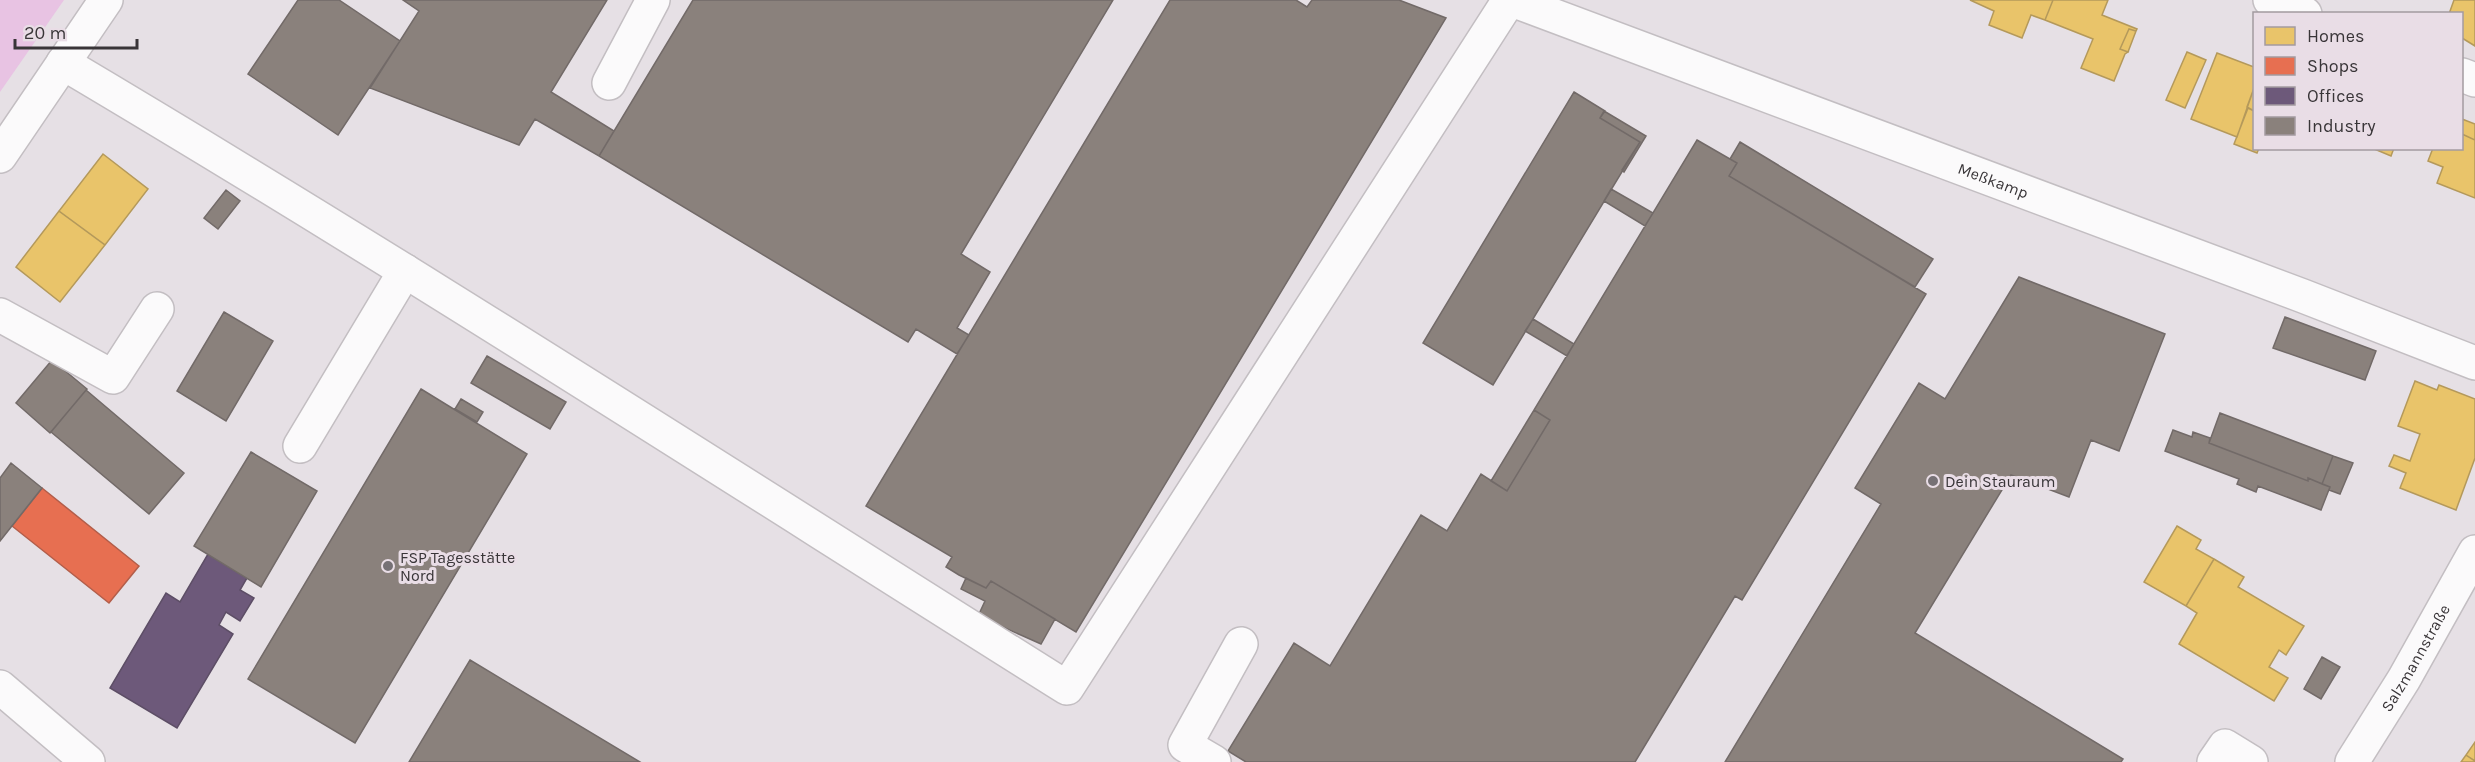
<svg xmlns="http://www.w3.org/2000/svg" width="2475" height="762" font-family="Karla,sans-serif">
<rect width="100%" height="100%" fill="#e6e0e5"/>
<path fill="#e8c3e3" d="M0,0H64L0,92Z"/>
<path fill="#e9c46a" stroke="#b4995b" stroke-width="1.5" d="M1970,0H2053L2045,20L2031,15L2022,38L1989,25L1994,11Z
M2053,0H2108L2102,15L2137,29L2136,31L2129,29L2120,49L2128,52L2125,54L2114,81L2081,68L2093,39L2045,20Z
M2454,0H2475V46L2462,38V14H2449Z
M2129,29L2136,31L2128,52L2120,49Z
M2187,52L2206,60L2185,108L2166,100Z
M2217,53L2254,67V88L2237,137L2191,119Z
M2254,88V111L2247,107Z
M2248,108L2254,111V148H2259L2257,153L2234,144Z
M2462,119L2475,124V140L2462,134Z
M2462,134L2475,140V198L2437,183L2443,167L2428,161L2433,148H2462Z
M2372,148H2394L2391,156Z
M103,154L148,189L105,245L59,211Z
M59,211L105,245L60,302L16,267Z
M2415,381L2437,390L2439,385L2475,399V458L2456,510L2400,488L2406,473L2389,466L2394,455L2410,461L2420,434L2398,426Z
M2177,526L2201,540L2196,549L2214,559L2186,606L2144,582Z
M2214,559L2244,577L2238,587L2304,626L2286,655L2279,650L2269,667L2288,678L2274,701L2179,644L2197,613L2186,606Z
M2475,742V761L2466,755Z
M2466,755L2475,761V762H2461Z"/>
<path fill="#e76f51" stroke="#b35e4a" stroke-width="1.5" d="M42,488L139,566L109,603L12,526Z"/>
<path fill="#6d597a" stroke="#5d4e66" stroke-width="1.5" d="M208,554L247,578L240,590L254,598L240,621L226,612L219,625L233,634L177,728L110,688L166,593L180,602Z"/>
<path fill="#8a817c" stroke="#726a68" stroke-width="1.5" d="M298,0H339L400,41L338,135L248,74Z
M403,0H607L551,92L614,131L599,156L535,119L519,145L370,88L419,11Z
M693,0H1113L961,254L990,272L957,328L969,335L957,354L916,329L908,342L599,156Z
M1170,0H1296L1307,7L1312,0H1399L1446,18L1076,632L991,581L986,588L959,575L946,567L952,557L866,506Z
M1574,92L1605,111L1600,118L1640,142L1493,385L1423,343Z
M1604,111L1646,136L1624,172L1622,170L1640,142L1600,118Z
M1697,140L1737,163L1729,176L1926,294L1742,600L1735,596L1635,762H1246L1228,751L1294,643L1330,666L1421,515L1447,531L1481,474L1507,491L1550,420L1534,410Z
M1740,142L1933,259L1915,287L1729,176L1737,163L1730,159Z
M1611,189L1653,213L1645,226L1604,201Z
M226,190L240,201L218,229L204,218Z
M2019,277L2165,334L2119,451L2091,440L2069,497L2011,475L1915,633L2123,759L2121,762H1725L1881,504L1855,488L1919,383L1945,399Z
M224,312L273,341L226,421L177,391Z
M2285,317L2376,351L2365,380L2273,348Z
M1533,319L1574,344L1567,356L1525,331Z
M487,356L566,402L550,429L471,383Z
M52,360L87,389L50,433L16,403Z
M421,389L527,454L355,743L248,679Z
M86,390L184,473L149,514L51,432Z
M461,399L483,412L477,422L455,409Z
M1534,410L1550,420L1507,491L1491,481Z
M2220,413L2333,456L2322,484L2308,478V481L2209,443Z
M2173,430L2192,437L2193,432L2210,438L2209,443L2308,481V478L2330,487L2321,510L2258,486L2256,492L2237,484L2239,479L2165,451Z
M251,452L317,491L261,587L194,546Z
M2333,456L2353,463L2340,494L2329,490L2330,487L2322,484Z
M11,463L42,488L0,541V478Z
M966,578L986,588L991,581L1055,619L1041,644L978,616L985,601L961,589Z
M2322,657L2340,667L2321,699L2304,689Z
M470,660L640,762H409Z"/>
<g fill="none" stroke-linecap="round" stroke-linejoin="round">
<defs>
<g id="minor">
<path id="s1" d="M1512,0L2303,296L2475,363"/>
<path d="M2270,0L2305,14"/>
<path d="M63,63C402,264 733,478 1067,688L1509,0"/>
<path d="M2462,75L2475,80"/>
<path d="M609,83L653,0"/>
<path d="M0,156L106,0"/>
<path d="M0,315L113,377L157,309"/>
<path d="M300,446L405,271"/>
<path d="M0,687L88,762"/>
<path d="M1214,762L1185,745L1241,644"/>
<path d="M2214,762L2225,746L2251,762"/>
<path id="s2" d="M2352,762L2404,679L2475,552"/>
</g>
</defs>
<use href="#minor" stroke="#c3bec2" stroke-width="36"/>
<use href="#minor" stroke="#fbfafb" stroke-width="33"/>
</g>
<g fill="#767175" stroke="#e9dde6" stroke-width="2">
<circle cx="1933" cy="481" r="6"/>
<circle cx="388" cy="566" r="6"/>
</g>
<g text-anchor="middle" stroke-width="6" stroke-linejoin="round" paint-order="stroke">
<g font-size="16" fill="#393538" stroke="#e9dde6">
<text dy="6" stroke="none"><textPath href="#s1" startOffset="514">Meßkamp</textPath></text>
<text dy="6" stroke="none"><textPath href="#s2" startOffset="122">Salzmannstraße</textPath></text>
</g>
<g font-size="16" fill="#393538" stroke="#e9dde6" text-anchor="start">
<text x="1945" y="487">Dein Stauraum</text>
<text x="400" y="563">FSP Tagesstätte<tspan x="400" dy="18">Nord</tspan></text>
</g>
</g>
<rect x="2253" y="12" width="210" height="138" fill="#e9dde6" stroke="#a39aa0" stroke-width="1.5"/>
<rect x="2265" y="27" width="30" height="18" fill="#e9c46a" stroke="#a39aa0" stroke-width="1.5"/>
<text x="2307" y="42" font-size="18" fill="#393538">Homes</text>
<rect x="2265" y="57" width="30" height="18" fill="#e76f51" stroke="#a39aa0" stroke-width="1.5"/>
<text x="2307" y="72" font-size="18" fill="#393538">Shops</text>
<rect x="2265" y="87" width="30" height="18" fill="#6d597a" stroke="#a39aa0" stroke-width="1.5"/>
<text x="2307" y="102" font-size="18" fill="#393538">Offices</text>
<rect x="2265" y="117" width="30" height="18" fill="#8a817c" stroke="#a39aa0" stroke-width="1.5"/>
<text x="2307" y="132" font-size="18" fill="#393538">Industry</text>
<path d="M15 39v9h122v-9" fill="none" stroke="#393538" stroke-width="3"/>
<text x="24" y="39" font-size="18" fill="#393538" stroke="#e9dde6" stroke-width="4.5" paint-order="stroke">20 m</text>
</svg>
